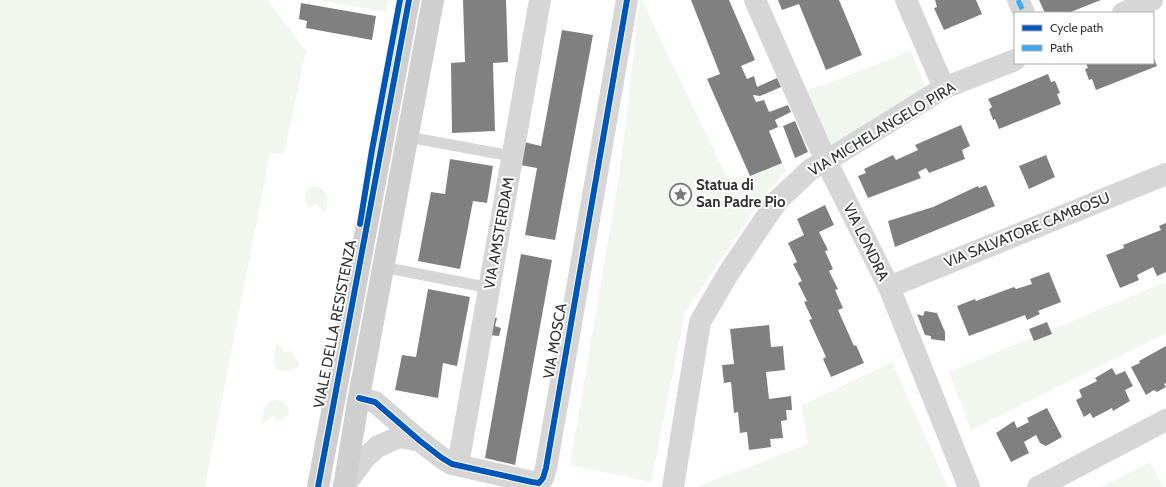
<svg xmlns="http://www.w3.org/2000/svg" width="1166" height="487" font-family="Cabin,sans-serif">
<rect width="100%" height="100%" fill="#fff"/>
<path fill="#f1f6ee" d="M0,0H268L306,51L284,154L270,153L205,487H0Z
M318,0H388L386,12Z
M640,0H642L728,180L782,163L786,171L764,196L685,312L651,482L570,465L620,170Z
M911,51L926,88L830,147L804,92Z
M314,186C321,187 324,191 328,196L325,213L316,204L309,208C303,197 303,191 314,186Z
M1166,282V333L971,430L949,372Z
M276,342L285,353L290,350L300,364C293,372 285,374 276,369L274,362Z
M892,362L948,487H696L808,444L801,406Z
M278,400L283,402L288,406L289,414L278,422L273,416L262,424C264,411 263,401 278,400Z
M1150,462L1163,487H1101Z"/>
<path fill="#808080" d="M463,0H506L508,62L493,63L495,131L452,133L451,63L465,62Z
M691,0H729L755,60L741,66L747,79L754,76L757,87L777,78L781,87L760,96L753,95L756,102L764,100L769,112L788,105L791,112L775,120L778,127L769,131L782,163L750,176L707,79L720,74Z
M778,0H839L862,55L826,70L799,4L782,10Z
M935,0H976L982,14L944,30L934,8L937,7Z
M1039,0H1101L1068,13H1045Z
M301,3L376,16L372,40L306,28L307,21L299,19Z
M562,30L593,35L555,240L525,235L537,168L520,165L524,142L541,146Z
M1153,56L1157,66L1096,90L1092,79L1089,80L1085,69L1088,68L1086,63H1153Z
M1048,74L1051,82L1055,81L1060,93L1057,94L1061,104L999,129L995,119L993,120L989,109L992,107L988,99Z
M795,121L808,152L795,158L783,126Z
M961,125L970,146L962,150L965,159L929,173L926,168L918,172L921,178L868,198L858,176L866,173L864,169L893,155L896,160L918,150L915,145Z
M1046,155L1055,177L1029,189L1019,166Z
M450,159L493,166L487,203L473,201L460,269L418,261L431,192L445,194Z
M986,185L995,206L895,247L888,221L933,207L978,186L979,188Z
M825,205L834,225L819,232L828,250L825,251L833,269L829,271L838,289L835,290L843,308L838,310L854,346L856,345L864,363L831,377L823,359L826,357L809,320L812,319L804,302L807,301L798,283L802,281L793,264L797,262L788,243L804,235L797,219Z
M1166,223V272L1157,276L1153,267L1137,275L1139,280L1120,288L1106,255L1124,248L1123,245L1161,230L1159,226Z
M521,254L552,260L515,465L485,458Z
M1049,272L1061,302L1038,311L1040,314L1027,320L1025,315L969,336L957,306L975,299L976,301L1014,287L1016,289L1032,284L1030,279Z
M428,289L470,297L457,366L443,363L438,398L395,390L402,355L416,357Z
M925,311L937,313L945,332V341L931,339V336L925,335L917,314L923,316Z
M491,317L497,318L495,326L501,328L499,336L488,335Z
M1047,322L1052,334L1034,341L1029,329Z
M769,325L771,347L783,346L785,370L766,372L769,399L791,396L792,410H786L787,420L781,421L783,438L770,439L771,447L749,450L747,432L740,433L738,412L734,413L731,382L724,383L722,365L734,364L730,329Z
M1166,346V383L1164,384L1166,387L1157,392L1154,390L1146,395L1131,367L1140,363L1139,361Z
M1112,368L1116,375L1125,371L1133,386L1125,390L1130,401L1113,411L1112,408L1093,418L1090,413L1084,417L1076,400L1082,397L1079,390L1097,381L1095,378Z
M1047,408L1062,437L1046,446L1040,443L1036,435L1024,442L1029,453L1011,462L996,433L1014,421L1017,428L1029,422L1027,418Z"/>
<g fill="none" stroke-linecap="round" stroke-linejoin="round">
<path stroke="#d6d6d6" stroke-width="11" d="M408,137L506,155
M383,267L485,287"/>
<path stroke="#d6d6d6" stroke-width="22" d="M755,0L826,161L889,287L969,487
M906,0L944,88
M1018,0L1024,13
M1123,13L1152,0
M889,287L1166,174
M359,398L375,402L420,441L442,458L452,464L532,482L539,483L543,478L546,468L627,0
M458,465L540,0
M344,486L365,458L377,447L399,437L410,439L420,441
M673,487L700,322L728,274L777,201L811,169L826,161L944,88L1015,60
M1038,487L1166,420"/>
<path stroke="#cfcfcf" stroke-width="22" d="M318,487L409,0
M344,487L358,402L433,0"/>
<path stroke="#3fa9f5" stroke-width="5" stroke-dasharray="10 5" stroke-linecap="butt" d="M1018,0L1024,13"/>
<defs>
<path id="cycleway" d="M360,224L372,150L400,0
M359,398L375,402L420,441L442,458L452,464L532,482L539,483L543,478L546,468L627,0
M318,487L409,0"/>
</defs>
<use href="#cycleway" stroke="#fff" stroke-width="8"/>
<use href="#cycleway" stroke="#0057b8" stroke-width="6"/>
</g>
<defs>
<symbol id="sight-ring" viewBox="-11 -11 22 22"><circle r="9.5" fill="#fff" stroke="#7a7a7a" stroke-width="1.5"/><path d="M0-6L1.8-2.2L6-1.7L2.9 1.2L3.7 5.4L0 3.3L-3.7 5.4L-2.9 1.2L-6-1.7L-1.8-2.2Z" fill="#7a7a7a"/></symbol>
</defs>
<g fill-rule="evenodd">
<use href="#sight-ring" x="668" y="182" width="25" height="25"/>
</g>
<g text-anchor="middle" stroke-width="4" stroke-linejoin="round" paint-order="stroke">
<g font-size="15" fill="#323232" stroke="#fff">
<text transform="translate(882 129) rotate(-31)" y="5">VIA MICHELANGELO PIRA</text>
<text transform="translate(1027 230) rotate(-22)" y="5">VIA SALVATORE CAMBOSU</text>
<text transform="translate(499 233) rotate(-80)" y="5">VIA AMSTERDAM</text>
<text transform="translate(866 242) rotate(64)" y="5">VIA LONDRA</text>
<text transform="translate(335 324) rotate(-79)" y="5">VIALE DELLA RESISTENZA</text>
<text transform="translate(555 341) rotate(-80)" y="5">VIA MOSCA</text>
</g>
<g font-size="15" font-weight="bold" fill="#323232" stroke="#fff" text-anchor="start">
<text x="696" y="190">Statua di<tspan x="696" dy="17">San Padre Pio</tspan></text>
</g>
</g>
<rect x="1014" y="12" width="140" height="52" fill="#ffffff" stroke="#adadad"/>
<rect x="1022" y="25" width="20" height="6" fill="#0057b8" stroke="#adadad"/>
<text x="1050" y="32" font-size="12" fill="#323232">Cycle path</text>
<rect x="1022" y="45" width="20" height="6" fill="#3fa9f5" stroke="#adadad"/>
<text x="1050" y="52" font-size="12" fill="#323232">Path</text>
</svg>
